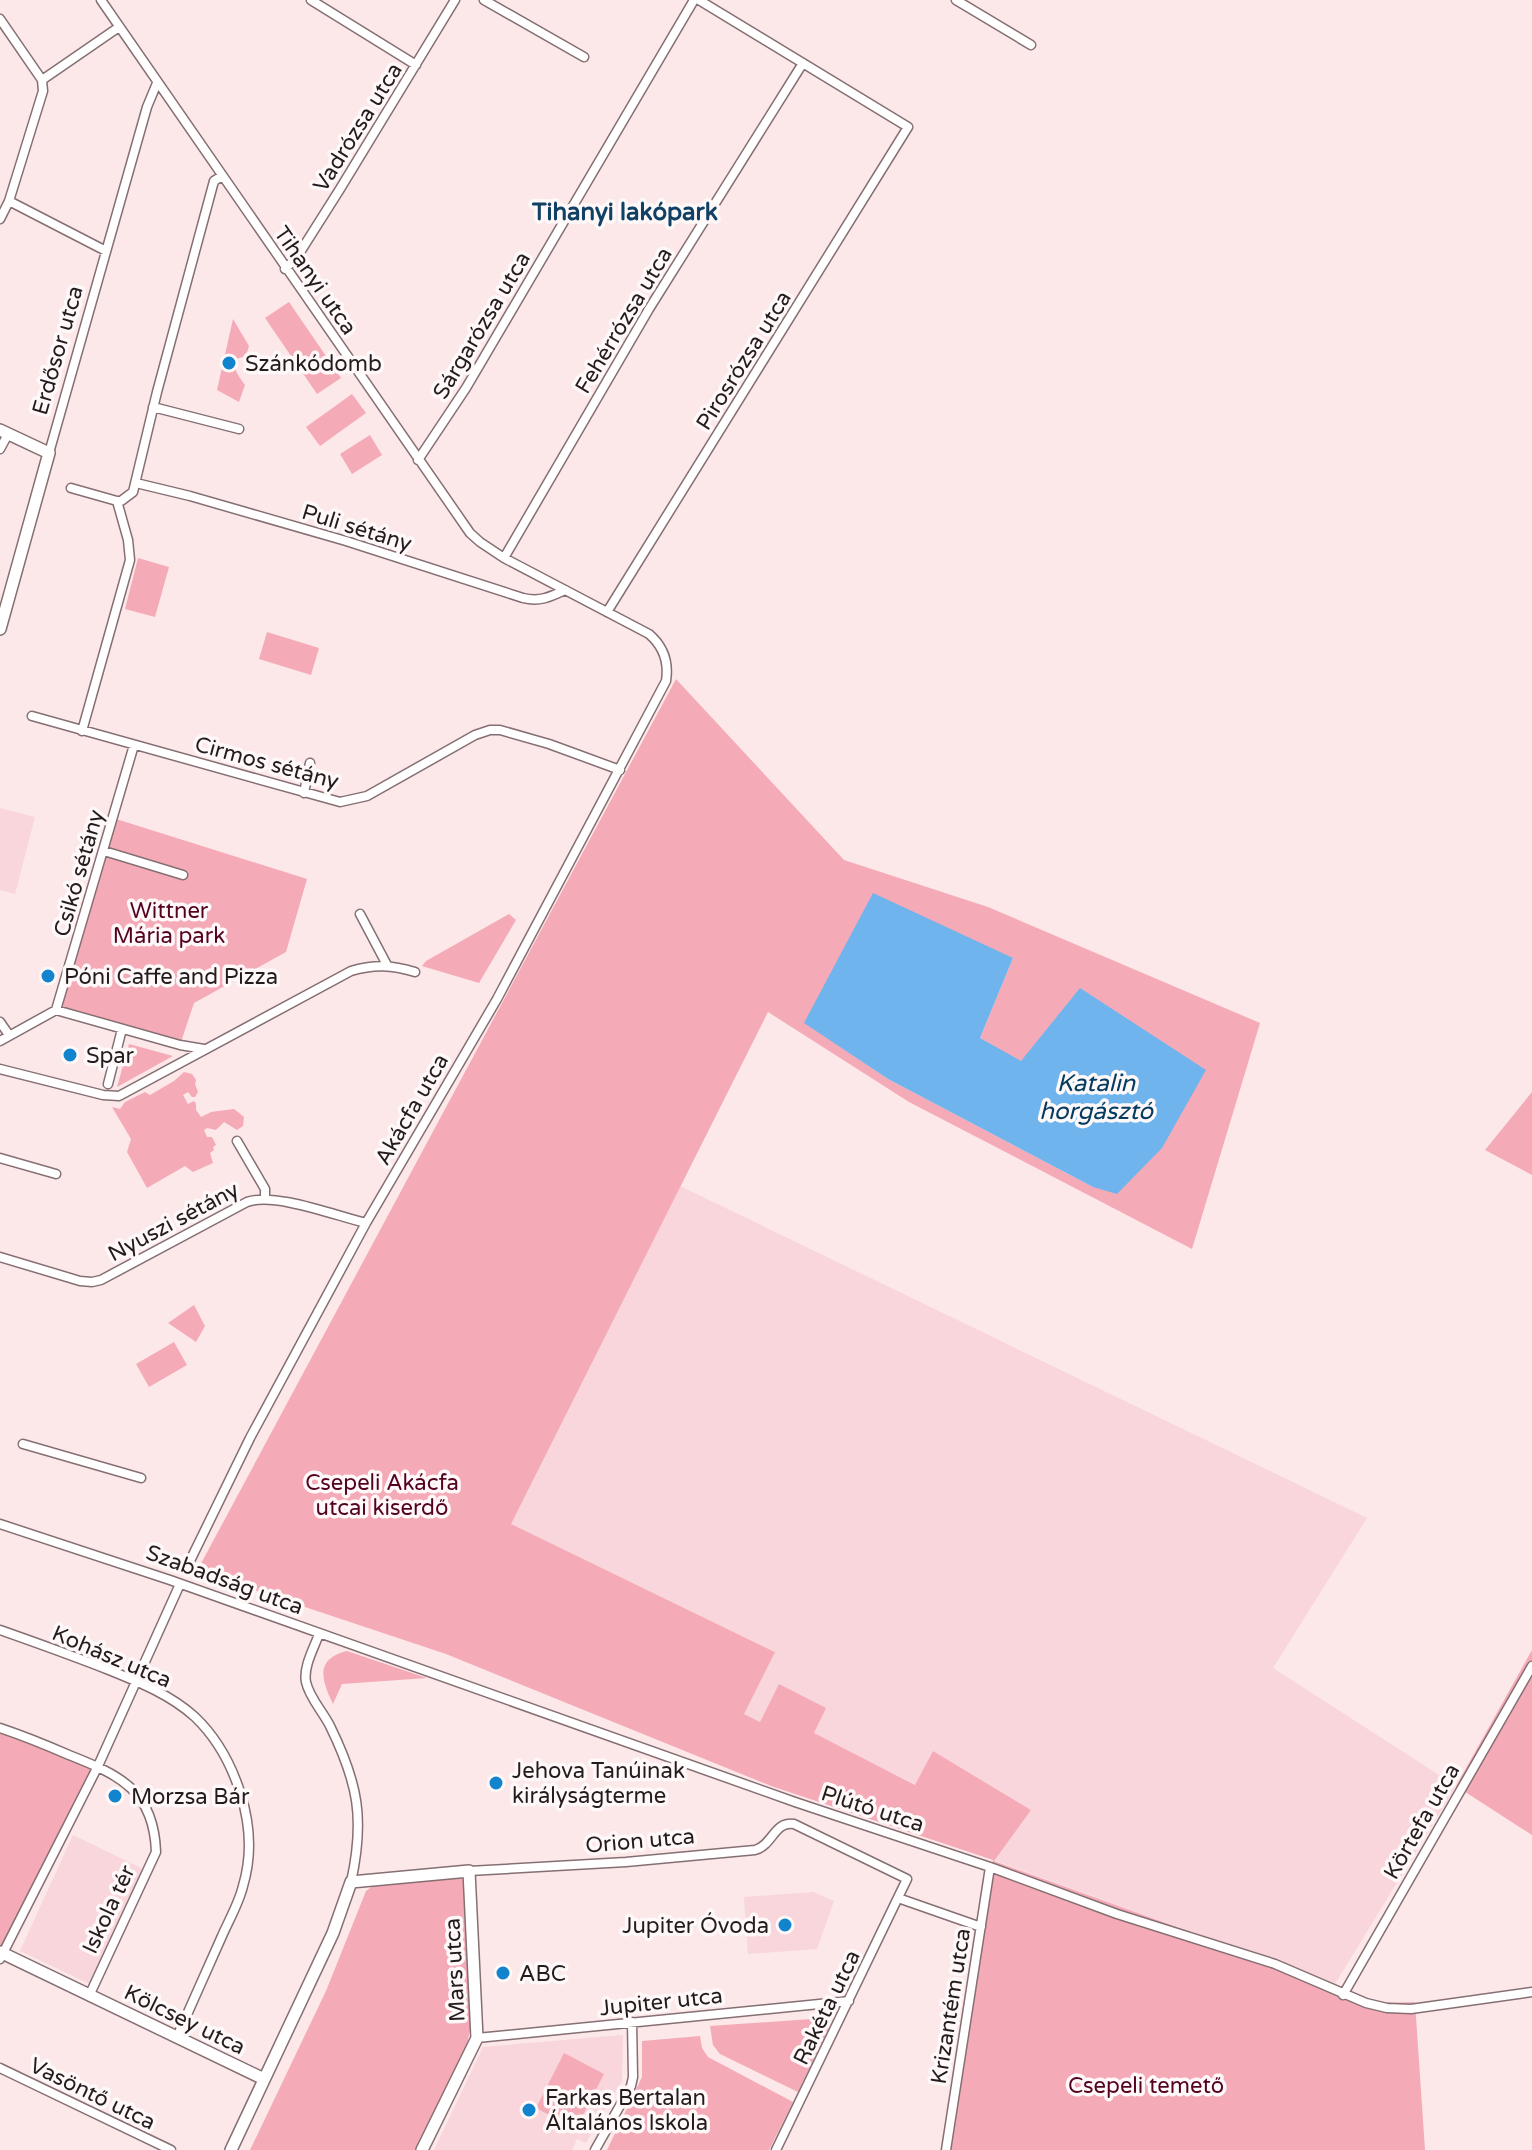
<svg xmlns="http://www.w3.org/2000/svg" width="1532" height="2150" font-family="'Varela Round',sans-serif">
<rect width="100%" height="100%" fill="#fce7e9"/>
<path fill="#f8d6db" d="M0,808L35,817L15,894L0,890Z
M680,1186L1367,1518L1273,1668L1456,1786L1335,1984L994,1860L1031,1810L933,1751L916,1785L813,1733L779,1685L760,1722L743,1714L774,1651L510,1524Z
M73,1835L143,1869L90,1984L20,1951Z
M813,1892L834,1901L817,1949L748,1954L744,1897Z
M623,2035L622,2081L586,2143L577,2139L572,2150H434L483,2047Z"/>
<path fill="#f5abb7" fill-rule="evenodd" d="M289,302L341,378L317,394L265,318Z
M233,319L249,346L246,356L236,359C233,371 239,376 245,385L239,402L217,390Z
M352,394L366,413L320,446L306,427Z
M370,435L382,455L352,474L340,454Z
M138,558L169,567L155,617L125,609Z
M267,632L319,648L311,675L259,659Z
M676,679L844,860L988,907L1260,1023L1192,1249L909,1102L768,1012L511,1524L775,1652L744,1714L760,1722L779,1684L826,1708L814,1733L915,1785L933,1751L1031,1810L994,1861L1335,1984L1378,2003L1415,2002L1425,2150H944L993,1860L771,1786L446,1654L197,1571ZM1013,958L980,1038L1021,1062L1093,1187L888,1079L805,1023Z
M113,818L307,879L286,952L194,1003L180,1045L56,1010Z
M509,914L516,920L479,983L422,966L426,961Z
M129,1044L173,1056L117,1087Z
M184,1072L192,1074L196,1080L195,1084L198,1092L195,1097H192L188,1092L183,1095L188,1104L194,1101L196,1104V1110L201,1117L211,1112L234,1109L244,1117L243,1126L237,1130L224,1122L216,1130L207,1128L204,1130L207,1137H212L216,1145L213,1147L214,1150L210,1153L213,1163L193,1172L185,1166L147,1188L127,1152L131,1139L112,1107L120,1109L125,1102L145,1092L150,1095L174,1081Z
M1532,1092V1175L1485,1150Z
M194,1305L205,1326L196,1342L168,1323Z
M174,1342L187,1365L149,1387L136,1364Z
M1532,1650V1835L1456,1786Z
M347,1651L427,1678L342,1684L333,1704C321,1679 315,1659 347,1651Z
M0,1728L98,1766L0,1952Z
M462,1878L465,1883L472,2020L467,2045L416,2150H250L326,1991L366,1891L374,1885Z
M825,2018L831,2024L798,2092L720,2054L713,2045L710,2026Z
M700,2036L702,2048L708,2057L793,2102L769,2150H607L642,2077V2041Z
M564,2053L604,2074L576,2129L536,2108Z"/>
<path fill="#6fb4ed" d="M873,893L1013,958L980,1038L1021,1061L1080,988L1206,1070L1162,1148L1117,1194L1093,1187L888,1079L804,1023Z"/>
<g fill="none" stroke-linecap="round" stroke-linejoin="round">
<defs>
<path id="minor" d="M101,0L470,533L480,542L504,558L649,634C663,646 669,662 666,681L497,999L366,1223L250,1438L187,1567
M311,0L416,65
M484,0L584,57
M956,0L1031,45
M0,19L42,80L43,91L9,201L0,219
M42,80L119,27
M9,201L106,251
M285,269L297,257L340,189L455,0
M153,407L239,429
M0,449L8,434
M49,453L147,107L157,83
M418,460L466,388L694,0
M136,483L190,496L346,541L523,598C540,602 550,597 565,590
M71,488L117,501H121L133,492L157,392L214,181L222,176
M504,558L649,309L803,63
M607,612L908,127L699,0
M32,716L340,802L367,796L475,735L490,730H500L549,744L620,770
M82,731L130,560L128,540L117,501
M304,793L310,763
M104,851L183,875
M360,914L387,965
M56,1010L134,745
M0,1022L9,1035
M0,1041L56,1010L180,1045L204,1049
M0,1069L103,1095L119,1096L351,971C374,964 392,965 415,972
M108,1084L122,1029
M237,1141L265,1189V1199
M0,1158L56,1174
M0,1257L80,1281L92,1282L101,1280L247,1202C275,1192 336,1216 366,1223
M23,1444L141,1478
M0,1524L170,1580L795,1802L990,1867L1117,1914L1275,1964L1366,2003L1387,2008L1411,2009L1532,1992
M0,1630C37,1643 73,1656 109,1670C139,1682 171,1695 195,1717C217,1738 232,1766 241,1795C250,1824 252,1856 243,1886C239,1903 229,1920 222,1936C207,1970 192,2003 177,2037
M319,1634C314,1648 303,1667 306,1682C309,1697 323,1712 330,1726C358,1783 365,1819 351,1882
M0,1728C24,1736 46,1745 69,1755C120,1775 154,1791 156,1852L89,1996
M469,1871L626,1862L755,1850C773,1845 774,1821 794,1824L907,1879L776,2150
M898,1898L981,1927
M0,1959L98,1766L180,1584
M1343,1995L1532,1666
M477,2038L849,2001
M0,2068L171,2150
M595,2150L631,2086L633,2077L632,2022
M946,2150L990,1867"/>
<path id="tertiary" d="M0,430L49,453L0,629
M0,1952L264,2079
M231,2150L333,1933L351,1882L469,1871L477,2038L422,2150"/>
</defs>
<use href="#minor" stroke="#856f72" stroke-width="11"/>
<use href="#tertiary" stroke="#856f72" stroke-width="14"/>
<use href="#minor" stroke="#fff" stroke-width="8"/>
<use href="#tertiary" stroke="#fff" stroke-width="11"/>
</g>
<g fill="#1284cd" stroke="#fef8f9" stroke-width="3">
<circle cx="229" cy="363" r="8"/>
<circle cx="48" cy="976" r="8"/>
<circle cx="70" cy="1055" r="8"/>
<circle cx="496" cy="1783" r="8"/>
<circle cx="115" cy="1796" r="8"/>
<circle cx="785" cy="1925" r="8"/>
<circle cx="503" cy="1973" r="8"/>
<circle cx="529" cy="2110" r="8"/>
</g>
<g text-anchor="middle" stroke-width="7" stroke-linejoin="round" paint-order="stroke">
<g font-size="22" fill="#241b1d" stroke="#fef8f9">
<text transform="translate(357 127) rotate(-58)" y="8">Vadrózsa utca</text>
<text transform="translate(316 280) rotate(55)" y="8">Tihanyi utca</text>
<text transform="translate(623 320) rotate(-59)" y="8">Fehérrózsa utca</text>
<text transform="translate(481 325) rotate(-59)" y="8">Sárgarózsa utca</text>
<text transform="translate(57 350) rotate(-74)" y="8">Erdősor utca</text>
<text transform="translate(743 360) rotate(-58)" y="8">Pirosrózsa utca</text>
<text transform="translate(357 527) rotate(17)" y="8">Puli sétány</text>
<text transform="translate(267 762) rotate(15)" y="8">Cirmos sétány</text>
<text transform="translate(78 873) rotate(-74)" y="8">Csikó sétány</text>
<text transform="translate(411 1109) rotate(-60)" y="8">Akácfa utca</text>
<text transform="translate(173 1221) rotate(-28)" y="8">Nyuszi sétány</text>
<text transform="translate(225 1579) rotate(20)" y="8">Szabadság utca</text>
<text transform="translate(112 1656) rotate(23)" y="8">Kohász utca</text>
<text transform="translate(873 1808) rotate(18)" y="8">Plútó utca</text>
<text transform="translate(1421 1821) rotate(-60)" y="8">Körtefa utca</text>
<text transform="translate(640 1840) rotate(-5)" y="8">Orion utca</text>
<text transform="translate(108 1909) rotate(-65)" y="8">Iskola tér</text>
<text transform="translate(454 1970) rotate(-93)" y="8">Mars utca</text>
<text transform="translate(661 2001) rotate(-6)" y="8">Jupiter utca</text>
<text transform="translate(950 2006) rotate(-81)" y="8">Krizantém utca</text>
<text transform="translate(826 2007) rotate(-64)" y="8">Rakéta utca</text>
<text transform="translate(185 2019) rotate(26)" y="8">Kölcsey utca</text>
<text transform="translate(93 2093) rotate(26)" y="8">Vasöntő utca</text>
</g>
<g font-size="22" fill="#241b1d" stroke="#fef8f9" text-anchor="start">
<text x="245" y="371">Szánkódomb</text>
<text x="64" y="984">Póni Caffe and Pizza</text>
<text x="86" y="1063">Spar</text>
<text x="512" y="1778">Jehova Tanúinak<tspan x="512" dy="25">királyságterme</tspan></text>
<text x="131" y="1804">Morzsa Bár</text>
<text x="769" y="1933" text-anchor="end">Jupiter Óvoda</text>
<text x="519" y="1981">ABC</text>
<text x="545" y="2105">Farkas Bertalan<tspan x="545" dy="25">Általános Iskola</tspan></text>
</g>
<g font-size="22" fill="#530320" stroke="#fef8f9">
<text x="169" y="918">Wittner<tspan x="169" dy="25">Mária park</tspan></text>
<text x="382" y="1490">Csepeli Akácfa<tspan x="382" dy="25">utcai kiserdő</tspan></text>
<text x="1146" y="2093">Csepeli temető</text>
</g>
<g font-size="24" font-weight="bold" fill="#104165" stroke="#fef8f9">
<text x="625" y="220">Tihanyi lakópark</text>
</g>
<g font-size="24" font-style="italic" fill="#043c61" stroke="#fef8f9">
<text x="1096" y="1091">Katalin<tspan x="1096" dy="28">horgásztó</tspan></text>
</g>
</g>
</svg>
